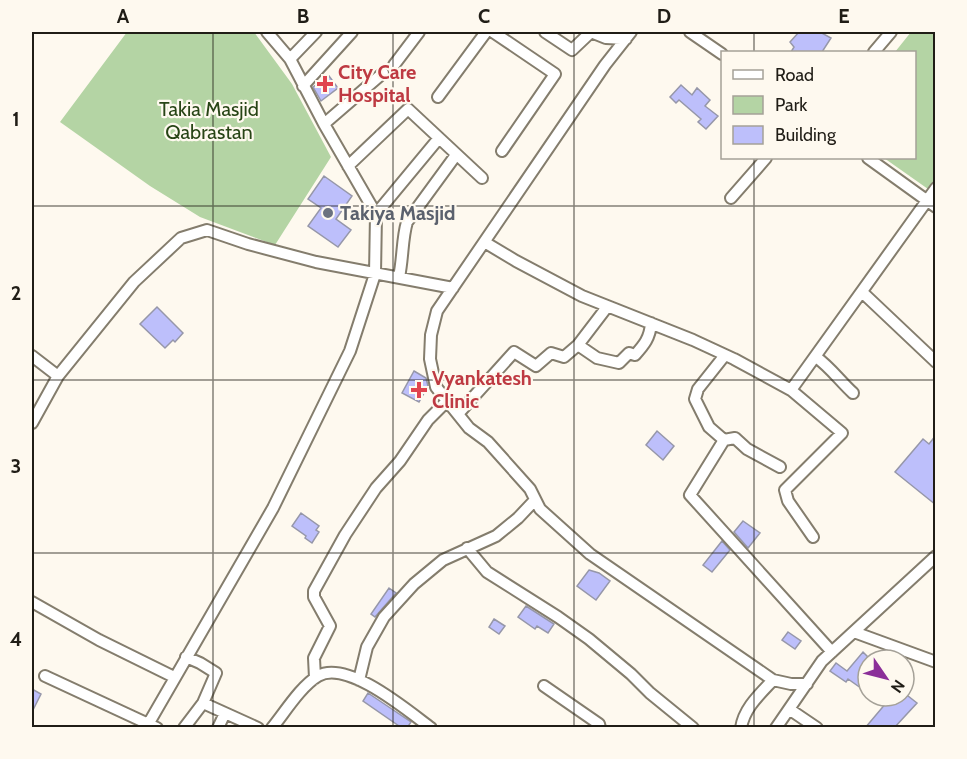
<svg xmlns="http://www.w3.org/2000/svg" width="967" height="759" font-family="Cabin,sans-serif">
<rect width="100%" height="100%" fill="#fef9ef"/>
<path fill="#b4d4a4" d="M127,32H254L292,84L331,157L275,245L200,217L150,186L60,122Z
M911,32H935L936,179L928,189L884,158H914V52H895Z"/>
<path fill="#bdbffb" stroke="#9697a9" stroke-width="1.5" d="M799,32H820L831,38L822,52H791L794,47L790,42Z
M329,76L338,88L321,101L313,87Z
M681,85L692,95L697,88L710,100L705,106L718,116L706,129L698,122L701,119L679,100L676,103L670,97Z
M324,176L352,196L336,219L351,230L338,247L308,226L321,208L308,199Z
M157,307L183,333L175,342L173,340L165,348L140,324Z
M414,371L426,378L428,386L419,402L402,393Z
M657,431L674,446L663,460L646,445Z
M936,435V505L895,472L923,439L929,444Z
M301,513L319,526L316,530L319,532L312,543L305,538L306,536L292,526Z
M743,521L760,533L748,548L734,532Z
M722,541L730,550L712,572L703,565Z
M589,570L599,573L610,581L596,600L577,586Z
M389,588L396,593L375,617L371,614Z
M526,606L554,624L548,633L537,626L535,629L518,617Z
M494,619L505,626L499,634L489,627Z
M788,632L801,641L795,649L782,640Z
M863,652L868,657V665L859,675L868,682V693L848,679L846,682L830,671L836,663L847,671Z
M32,689L41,694L32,712Z
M368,693L411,722L407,728H402L363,701Z
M892,696H908L917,703L894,728H865Z"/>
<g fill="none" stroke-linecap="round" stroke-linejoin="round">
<defs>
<path id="minor" d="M493,32L555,74L502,151
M545,32L572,50L591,32L606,38L626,39
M631,32L605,65L437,311L431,335L430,359L436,387L469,428L488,442L530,489L540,509L590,554L773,680C760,694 744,708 741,728
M690,32L722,54
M874,52L891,32
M290,59L316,32
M394,65L419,32
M303,86L352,32
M438,97L486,32
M324,124L383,73
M868,158L936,207
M348,166L408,109L482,178
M731,198L766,158
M376,214L439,138
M486,243L516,261L582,296L693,340L734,359L791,390L936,188
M399,277C403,259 402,238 407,222L456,155
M862,292L936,362
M578,345L607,307
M725,355L698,389L695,399L709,427L724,440L735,438L747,449L780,467
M32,356L58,376
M816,357C830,367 840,381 853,393
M791,390L842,433L785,490L788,501L813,537
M458,414L514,352L536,366L551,353L564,357L578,345L597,358L619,363L629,353L635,355C644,345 650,338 651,323
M32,423L58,376L134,282L181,238L207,230L248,244L316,262L453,288
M724,440L690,495L832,652
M467,548L487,572L558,617L589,639L631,674L650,693L693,728
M32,602L99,640L174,677
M854,632L936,662
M45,676L157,728
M315,678L314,658L330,626L314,597V591L345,535L376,488L400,461L428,420L447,401
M359,680L367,647L384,617L414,584L443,560L496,536L518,518L535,500
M773,680L791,684H807
M544,686L599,724L600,728
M203,703L258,728
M789,709L817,728
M146,728L273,508L350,351L375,274L376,214L324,124L290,59L267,32
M184,728L203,703L216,673L200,663L186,657
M218,728L225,713
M272,728C285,712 301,686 318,676C347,659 408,711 431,728
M776,728L822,661L936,556"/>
</defs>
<use href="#minor" stroke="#847d6d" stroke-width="14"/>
<use href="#minor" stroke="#fff" stroke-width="10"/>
</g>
<path fill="none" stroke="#201d16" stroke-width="1.5" stroke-opacity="0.55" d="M213,32V728M393,32V728M574,32V728M754,32V52M754,158V728M32,206H936M32,380H936M32,553H936"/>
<g fill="#e0444e" stroke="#fef9ef" stroke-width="2">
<path d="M322 75h6v6h6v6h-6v6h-6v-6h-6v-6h6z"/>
<path d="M416 381h6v6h6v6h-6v6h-6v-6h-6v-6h6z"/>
</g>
<circle fill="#6b7280" stroke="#fef9ef" stroke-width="2" cx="328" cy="213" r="6"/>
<g text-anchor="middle" stroke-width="4.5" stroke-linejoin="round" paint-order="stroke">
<g font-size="20" font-weight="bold" fill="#be3a42" stroke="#fef9ef" text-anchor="start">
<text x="338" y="79">City Care<tspan x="338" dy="23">Hospital</tspan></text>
<text x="432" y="385">Vyankatesh<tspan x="432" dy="23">Clinic</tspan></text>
</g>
<g font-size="20" fill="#284516" stroke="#fef9ef">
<text x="209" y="116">Takia Masjid<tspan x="209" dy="23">Qabrastan</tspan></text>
</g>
<g font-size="20" font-weight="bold" fill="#5b616d" stroke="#fef9ef" text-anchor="start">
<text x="340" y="220">Takiya Masjid</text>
</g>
</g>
<rect width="967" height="759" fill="none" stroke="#fef9ef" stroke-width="66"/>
<rect x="721" y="51" width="195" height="108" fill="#fef9ef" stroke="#a5a198" stroke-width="1.5"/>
<rect x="733" y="70" width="30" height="9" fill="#ffffff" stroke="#a5a198" stroke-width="1.5"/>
<text x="775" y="81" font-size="18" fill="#201d16">Road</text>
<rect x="733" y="96" width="30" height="18" fill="#b4d4a4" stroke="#a5a198" stroke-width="1.5"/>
<text x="775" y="111" font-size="18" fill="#201d16">Park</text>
<rect x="733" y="126" width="30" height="18" fill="#bdbffb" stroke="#a5a198" stroke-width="1.5"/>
<text x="775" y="141" font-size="18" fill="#201d16">Building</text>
<g transform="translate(886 678) rotate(125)"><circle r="28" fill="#fef9ef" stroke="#a5a198" stroke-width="1.5"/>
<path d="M0-4.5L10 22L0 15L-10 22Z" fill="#8b2f99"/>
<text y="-9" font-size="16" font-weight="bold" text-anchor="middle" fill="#201d16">N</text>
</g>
<rect x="33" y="33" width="901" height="693" fill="none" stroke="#201d16" stroke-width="2"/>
<g font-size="20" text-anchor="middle" font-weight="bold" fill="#201d16">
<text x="123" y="23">A</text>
<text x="303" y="23">B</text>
<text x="484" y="23">C</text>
<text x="664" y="23">D</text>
<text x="844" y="23">E</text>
<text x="16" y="126">1</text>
<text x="16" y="300">2</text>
<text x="16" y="473">3</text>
<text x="16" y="646">4</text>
</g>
</svg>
